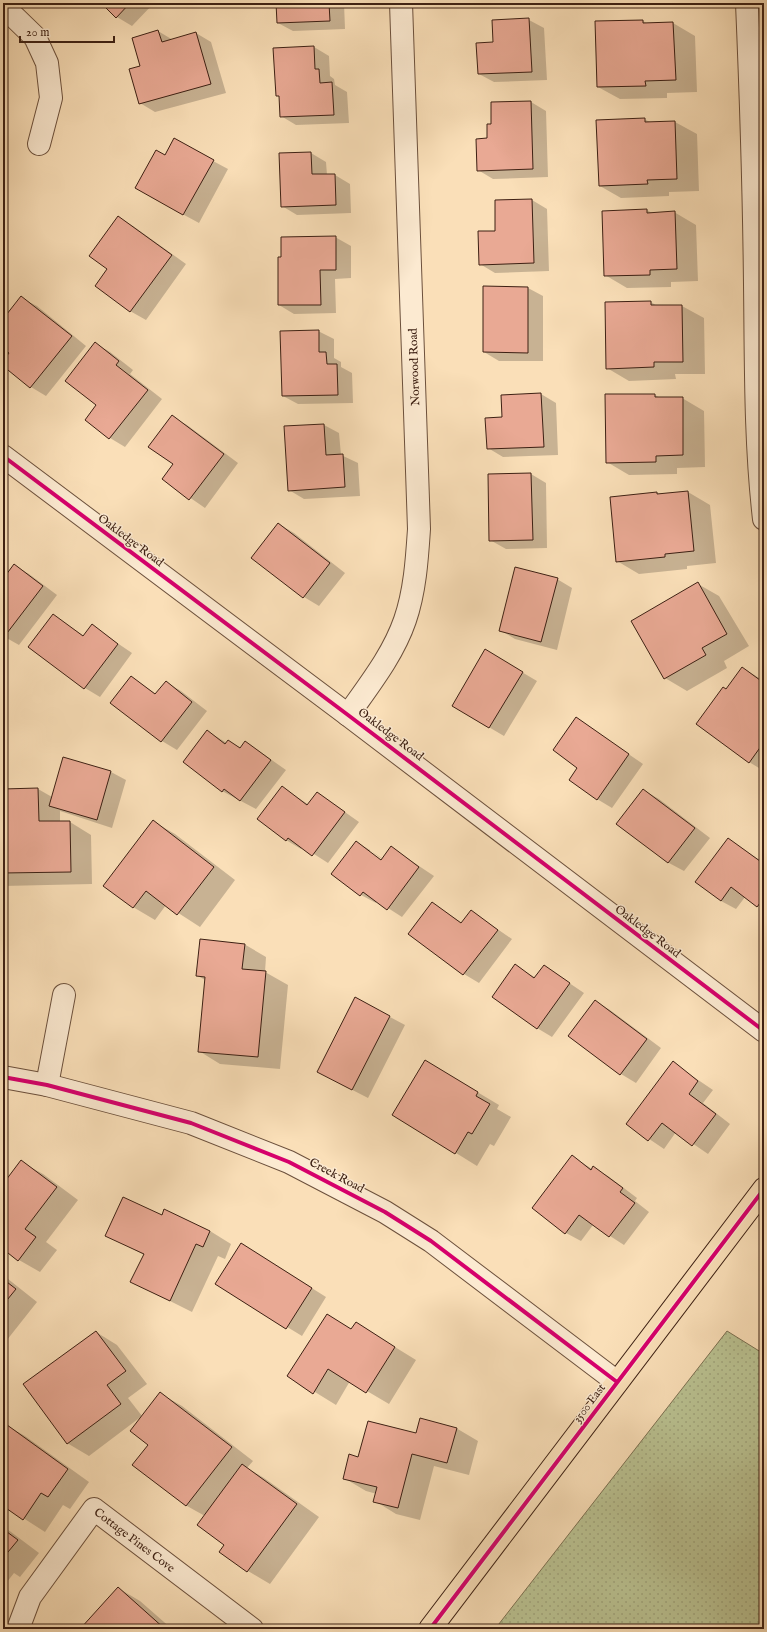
<svg xmlns="http://www.w3.org/2000/svg" width="767" height="1632" font-family="'IM FELL English',serif">
<defs>
<pattern id="green-dots" width="8" height="8" patternUnits="userSpaceOnUse"><rect width="8" height="8" fill="#bac292"/><path d="M2 2h.1M6 6h.1" fill="none" stroke="#a1a67d" stroke-width="1.8" stroke-linecap="round"/></pattern>
</defs>
<rect width="100%" height="100%" fill="#fadfb8"/>
<filter id="stains"><feTurbulence type="fractalNoise" baseFrequency=".005" numOctaves="4"/><feColorMatrix values="0 0 0 0 .2 0 0 0 0 .09 0 0 0 0 .02 0 0 0 .5 -.17"/></filter>
<radialGradient id="worn" r=".72"><stop offset=".6" stop-color="#630" stop-opacity="0"/><stop offset="1" stop-color="#630" stop-opacity=".3"/></radialGradient>
<path fill="url(#green-dots)" stroke="#7c7152" d="M727,1331L764,1354V1629H495Z"/>
<path fill="#0003" d="M103,3H154L132,26L117,17Z
M277,3H344L345,29L293,31L278,23Z
M606,3H660V6L613,7Z
M529,20L544,28L547,80L494,82L479,74Z
M643,21L648,24L673,23L695,36L697,92L667,93V98L620,99L598,87Z
M158,31L173,40L196,33L211,42L226,93L155,112L140,103L141,67Z
M314,47L329,56L330,76L334,79L335,85L347,92L349,123L296,125L281,116L280,97L277,95Z
M531,102L546,111L548,177L493,179L478,170L492,125Z
M644,119L650,122H675L697,134L699,191L669,192V196L621,198L600,186Z
M311,153L326,162L327,175H335L350,184L351,213L297,215L282,206L280,154Z
M213,161L228,169L199,223L151,197Z
M532,200L547,209L549,271L495,273L480,264L496,231Z
M647,210L652,213L674,212L696,225L698,281L671,282V287L627,288L605,275L603,212Z
M118,217L133,226L186,264L146,320L130,311L109,269Z
M335,237L351,246V278L335,279L336,313L294,314L279,305Z
M528,288L543,296V361H499L484,352Z
M21,298L37,306L86,346L46,396L31,387L3,365L11,353L3,347V321Z
M651,302L657,306H682L704,318L705,374H675L676,379L629,381L607,368Z
M318,331L334,339V358L341,362V367L352,373L353,403L298,404L283,396Z
M95,343L110,352L133,370L130,374L162,399L125,447L110,438L86,420L98,405Z
M541,394L556,403L558,455L503,457L488,448L503,418Z
M655,395L660,398H682L704,411L705,467L677,468V474L629,475L607,462Z
M172,417L187,425L238,463L205,508L163,479L174,464Z
M324,425L339,433L341,455L358,463L360,496L304,499L289,490L285,427Z
M531,474L546,483L547,548L506,549L490,540Z
M688,492L710,505L716,563L687,566V569L639,574L617,561L611,498L657,493L661,495Z
M279,524L294,533L345,573L319,606L304,597L253,558Z
M14,565L29,574L57,595L19,645L3,636V580Z
M557,579L572,588L557,650L515,639L500,630Z
M698,584L719,596L749,646L724,661L727,668L687,691L665,678L632,621Z
M53,615L84,636L92,626L132,653L100,697L85,688Z
M486,651L537,681L504,736L453,706Z
M743,668L764,681V771L749,762L727,690Z
M131,677L156,694L166,682L181,691L207,711L177,750L162,741L112,703Z
M576,718L643,764L612,808L597,799L579,768Z
M207,731L227,743L228,741L241,748L246,742L286,770L256,809L222,791Z
M64,759L111,772L126,780L112,828L60,811V822H70L91,835L92,884L3,886V790L38,789L52,797Z
M282,787L309,805L318,793L359,822L328,863L303,847L301,849L286,840Z
M643,790L659,799L710,838L684,871L669,863L618,824Z
M154,822L175,834L235,880L200,927L166,905L155,920L133,907Z
M728,839L764,863V909L745,897L736,909L721,901Z
M356,842L370,850V852L385,863L386,862L370,850L383,859L392,848L434,876L402,917L377,901L376,903L361,895Z
M432,903L462,923L471,911L512,939L479,983L464,974L410,934Z
M244,944L266,957L265,972L288,985L280,1069L220,1064L199,1051L205,980L198,976Z
M515,966L536,978L544,966L584,993L552,1037L537,1028Z
M595,1001L610,1010L661,1048L636,1083L621,1074Z
M390,1017L405,1025L368,1098L333,1080Z
M673,1063L713,1090L703,1103L730,1124L708,1154L676,1132L664,1149L627,1124Z
M447,1074L499,1105L497,1109L511,1117L494,1146L490,1144L477,1166L456,1153Z
M572,1156L592,1169L593,1168L608,1176L637,1198L635,1201L649,1212L624,1245L593,1225L581,1241L566,1233Z
M21,1162L43,1174L78,1200L46,1242L57,1250L40,1272L19,1260L3,1248V1186Z
M162,1216L210,1231L231,1244L225,1259L218,1256L192,1312L132,1282L144,1255L106,1235Z
M256,1253L326,1297L302,1336L217,1284Z
M3,1275L37,1302L3,1345Z
M356,1323L416,1360L389,1404L350,1381L336,1405L289,1376L352,1330Z
M96,1332L117,1345L147,1384L128,1398L142,1416L89,1456L67,1443Z
M161,1394L182,1406L253,1461L247,1468L264,1478L319,1517L270,1584L248,1571L221,1551L225,1544L205,1516L187,1506L134,1465L149,1445Z
M4,1424L25,1436L89,1482L70,1509L63,1505L45,1532L3,1505Z
M456,1428L478,1441L469,1475L434,1466L420,1520L396,1514L375,1501L377,1494L366,1491L344,1478L417,1434Z
M3,1526L39,1553L20,1577L14,1573L3,1587Z
M118,1588L140,1601L172,1629H81Z"/>
<path fill="#e9a994" stroke="#3d2013" d="M101,3H130L116,18Z
M276,3H329L330,21L277,23Z
M529,18L532,72L478,74L476,43L493,42L492,20Z
M643,20V23L673,22L676,80L645,81L646,86L597,87L595,21Z
M158,30L162,42L196,32L211,84L139,104L129,69L140,66L132,38Z
M314,46L315,69H319L320,83L332,82L334,115L280,117L279,96H276L273,48Z
M531,101L533,169L477,171L476,139L487,138V124H491V102Z
M645,118V122L675,121L677,179L647,180L648,184L599,186L596,120Z
M174,138L214,160L183,215L135,188L156,150L165,155Z
M311,152L312,174H335L336,205L281,207L279,153Z
M532,199L534,263L479,265L478,231H495V200Z
M647,209V213L675,211L677,269L650,270V275L604,276L602,211Z
M118,216L172,255L130,312L95,286L107,269L89,256Z
M336,236V270H320L321,305H278V257H281V237Z
M483,286L528,287V353L483,352Z
M21,296L72,336L30,388L3,366V361L9,353L3,348V319Z
M651,301V305H682L683,362H654V367L606,369L605,302Z
M319,330V352H326L327,364H337L338,395L282,396L280,331Z
M95,342L119,361L116,365L148,390L109,439L85,420L96,405L65,381Z
M541,393L544,447L487,449L485,418L502,417L501,395Z
M605,394H655V397H683V455L656,456V462L606,463Z
M172,415L224,454L189,500L162,479L173,464L148,447Z
M324,424L326,455L343,454L345,487L288,491L284,426Z
M531,473L533,540L489,541L488,474Z
M688,491L694,551L665,554V557L616,562L610,497L657,492V494Z
M278,523L330,563L303,598L251,558Z
M14,564L43,586L4,637L3,579Z
M515,567L558,578L541,642L499,631Z
M698,582L727,634L702,648L706,655L664,679L631,621Z
M53,614L83,636L92,624L118,644L84,689L28,647Z
M485,649L523,672L489,728L452,706Z
M742,667L764,683V742L749,763L696,724L723,687L726,689Z
M131,676L155,694L166,681L192,702L161,742L110,703Z
M576,717L629,754L597,800L569,780L577,768L553,750Z
M207,730L225,744L228,740L240,748L245,741L271,760L240,801L224,789L222,792L183,762Z
M63,757L111,771L97,820L49,806Z
M282,786L307,805L317,792L345,812L312,856L288,838L286,841L257,819Z
M38,788L39,821H70L71,872L3,873V789Z
M643,789L695,828L668,863L616,824Z
M153,820L214,867L177,915L146,891L133,908L103,886Z
M728,838L764,864V898L757,907L731,887L721,901L695,882Z
M356,841L381,860L391,846L419,867L387,910L363,892L360,896L331,874Z
M432,902L461,923L471,910L498,930L463,975L408,934Z
M200,939L245,944L242,969L266,971L258,1057L198,1052L205,977L196,976Z
M515,964L534,978L544,965L570,983L537,1029L492,997Z
M355,997L390,1016L352,1090L317,1072Z
M595,1000L647,1039L620,1075L568,1036Z
M425,1060L478,1092L476,1096L490,1104L472,1134L468,1132L455,1154L392,1115Z
M673,1061L698,1081L689,1094L716,1114L692,1146L662,1123L648,1141L626,1124Z
M572,1155L591,1170L593,1166L623,1188L620,1192L635,1203L609,1237L579,1215L565,1234L532,1208Z
M21,1160L57,1187L25,1229L36,1237L18,1261L3,1249V1184Z
M123,1197L162,1215L164,1209L210,1231L203,1247L196,1244L170,1301L130,1282L144,1254L105,1236Z
M241,1243L312,1288L286,1329L215,1284Z
M3,1279L16,1289L3,1305Z
M327,1314L351,1329L356,1322L395,1347L366,1393L328,1369L313,1394L287,1376Z
M96,1331L126,1371L107,1385L121,1404L67,1444L23,1384Z
M160,1392L232,1447L186,1506L132,1465L148,1445L130,1431Z
M420,1418L457,1428L447,1463L412,1454L398,1508L373,1502L377,1487L343,1479L349,1454L358,1457L368,1421L416,1433Z
M3,1422L68,1469L48,1497L41,1493L23,1520L3,1506Z
M242,1464L297,1504L247,1572L219,1552L224,1545L197,1525Z
M3,1529L18,1540L3,1558Z
M118,1587L165,1629H80Z"/>
<g fill="none" stroke-linecap="round" stroke-linejoin="round">
<defs>
<g id="minor">
<path d="M747,3C751,97 754,190 755,284C756,362 755,441 764,519"/>
<path d="M3,6L35,37L47,63L51,98L39,144"/>
<path d="M3,456L348,715L764,1031"/>
<path d="M348,715C369,685 393,655 405,620C415,591 417,559 419,529L401,3"/>
<path d="M3,1077L47,1085L191,1123L289,1162L385,1212L431,1241L617,1382"/>
<path d="M47,1085L64,995"/>
<path id="s1" d="M18,1629L30,1597L94,1509L252,1629"/>
</g>
<path id="major" d="M430,1629L764,1189"/>
</defs>
<use href="#minor" stroke="#6c503c" stroke-width="24"/>
<use href="#major" stroke="#3d2013" stroke-width="24"/>
<use href="#minor" stroke="#fcead1" stroke-width="22"/>
<use href="#major" stroke="#fadfb8" stroke-width="22"/>
<defs>
<path id="cycleway" d="M3,456L348,715L764,1031
M3,1077L47,1085L191,1123L289,1162L385,1212L431,1241L617,1382
M430,1629L764,1189"/>
</defs>
<use href="#cycleway" stroke="#fcead1" stroke-width="6"/>
<use href="#cycleway" stroke="#d6006c" stroke-width="4"/>
</g>
<g text-anchor="middle" stroke-width="3" stroke-linejoin="round" paint-order="stroke">
<g font-size="12" fill="#3d2013" stroke="#fcead1">
<text transform="translate(414 367) rotate(-92)" y="4">Norwood Road</text>
<text transform="translate(131 540) rotate(37)" y="4">Oakledge Road</text>
<text transform="translate(391 734) rotate(37)" y="4">Oakledge Road</text>
<text transform="translate(648 931) rotate(37)" y="4">Oakledge Road</text>
<text transform="translate(337 1175) rotate(28)" y="4">Creek Road</text>
<text transform="translate(589 1403) rotate(-53)" y="4">3500 East</text>
<text dy="4" stroke="none"><textPath href="#s1" startOffset="194">Cottage Pines Cove</textPath></text>
</g>
</g>
<rect width="767" height="1632" fill="none" stroke="#fadfb8" stroke-width="16"/>
<rect x="4" y="4" width="759" height="1624" fill="none" stroke="#3d2013" stroke-width="2"/>
<rect x="8" y="8" width="751" height="1616" fill="none" stroke="#3d2013"/>
<path d="M20 36v6h94v-6" fill="none" stroke="#3d2013" stroke-width="2"/>
<text x="26" y="36" font-size="12" fill="#3d2013" stroke="#fcead1" stroke-width="3" paint-order="stroke">20 m</text>
<rect width="100%" height="100%" filter="url(#stains)"/>
<rect width="100%" height="100%" fill="url(#worn)"/>
</svg>
